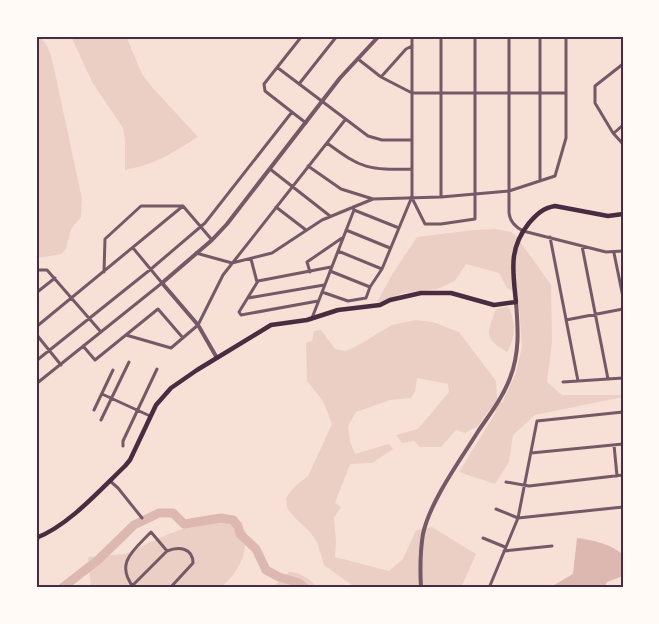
<svg xmlns="http://www.w3.org/2000/svg" width="659" height="624" font-family="'PT Sans',sans-serif">
<rect width="100%" height="100%" fill="#f7e1d7"/>
<path fill="#ebcfc5" d="M36,36C48,39 51,57 54,68L82,199L81,217L71,229L66,249L61,254L45,257H36Z
M71,36H126L142,74L152,87L198,137C171,154 156,164 125,170V140L123,128L92,82Z
M496,229L511,232L517,237L551,285L552,342L547,382L562,395H623V397L535,415L513,435L509,462L495,484L459,472L496,412L490,409L478,426L465,433L456,430L441,447H420L414,441L402,443L396,435L418,429L449,392L448,384L417,378L415,391L411,398L390,400L356,412L348,426L350,442L355,454L389,444L393,449L372,463L350,464L335,503L341,507L334,518L336,541L335,557L389,571L403,559L416,530L432,527L476,554L461,588H356L324,565L317,542L310,532L295,518L287,508L286,498L294,487L308,476L332,424L323,401L307,381L306,343L312,341L314,331L321,330L335,349L345,351L355,347L392,325L415,320L433,322L459,332L496,381L497,397L502,403L516,373L522,346L518,294L507,288L499,273L466,264L455,281L437,289L403,293L376,304L393,273L417,237L474,230Z
M506,307L510,309C515,324 516,338 507,352C483,338 487,333 496,309Z
M206,520C222,520 235,520 246,531C246,558 240,569 221,588H91L88,557L125,554L166,535Z
M289,572C299,572 312,579 317,588H272Z"/>
<path fill="#dcb8b0" d="M577,538C592,540 612,544 623,555V576L607,582L604,588H549L573,574Z"/>
<g fill="none" stroke-linecap="round" stroke-linejoin="round">
<path stroke="#dcb8b0" stroke-width="9" d="M62,588L98,560L134,525L159,513H173L184,524L221,518L233,520L238,526L240,534L256,549L266,570L279,577L299,583L305,588"/>
<path stroke="#755966" stroke-width="3" d="M302,36L264,84L265,91L306,123
M412,36V198L425,224H441L475,219V36
M441,36V197
M509,36V213C510,222 515,227 523,231L606,252L623,251
M358,59L381,77L412,93H566
M623,64L595,86V103L613,133L623,144
M278,68L368,136L382,140H412
M381,77L406,49L412,46
M299,84L337,36
M614,133L623,125
M327,143C362,169 368,170 412,169
M308,166L341,189L373,199L441,197L509,191L555,176L566,138V36
M270,169L330,216
M540,181V36
M276,207L306,230
M354,210L399,228
M346,230L390,248
M550,237L578,381
M582,246L608,379
M338,251L382,269
M196,253L232,263L272,253L322,220L373,199
M614,253L623,297
M251,259L257,282
M36,270H47L101,332
M330,271L370,287
M104,272L105,239L141,206H183L212,240
M310,272L307,262L342,238
M322,292L348,301L366,298L370,287L382,269L411,199
M36,293L55,278
M248,298L324,285
M318,301L241,315L239,312L258,281L331,267
M312,318L354,210L353,207
M566,320L623,309
M36,327L183,206
M36,334L61,365
M126,335L171,348L198,325L223,275L345,120
M83,346L95,360L158,309L183,338
M36,361L151,269L205,223L292,112
M563,382L623,378
M36,384L162,283L133,248
M102,394L150,416
M94,410L113,370
M101,420L129,362
M614,445L617,476
M123,446V441L157,369
M531,453L623,444
M110,481L118,488L142,518
M506,482L529,486L623,475
M496,509L518,518L623,507
M483,538L505,547
M36,551L38,538
M504,551L552,546
M132,586L167,551C179,546 193,548 193,563L170,588
M134,588C114,563 134,550 151,532L167,551
M489,588L518,518L537,421L623,412"/>
<path stroke="#755966" stroke-width="4" d="M217,358L198,325L162,283L212,240L227,224L340,78L379,36
M421,588C420,570 420,552 423,534C430,501 461,459 479,430C490,414 503,397 510,378C520,352 518,328 516,302"/>
<path stroke="#4a2c40" stroke-width="4.5" d="M36,538C68,526 100,490 125,466L130,460L156,405L171,388L197,370L271,325L307,320L338,310L380,305L390,300L421,293H451L494,305L516,302C513,271 508,249 529,223C537,214 543,208 555,206L608,216L623,214"/>
</g>
<rect width="659" height="624" fill="none" stroke="#fffaf5" stroke-width="75"/>
<rect x="38" y="38" width="584" height="548" fill="none" stroke="#4a2c40" stroke-width="2"/>
</svg>
